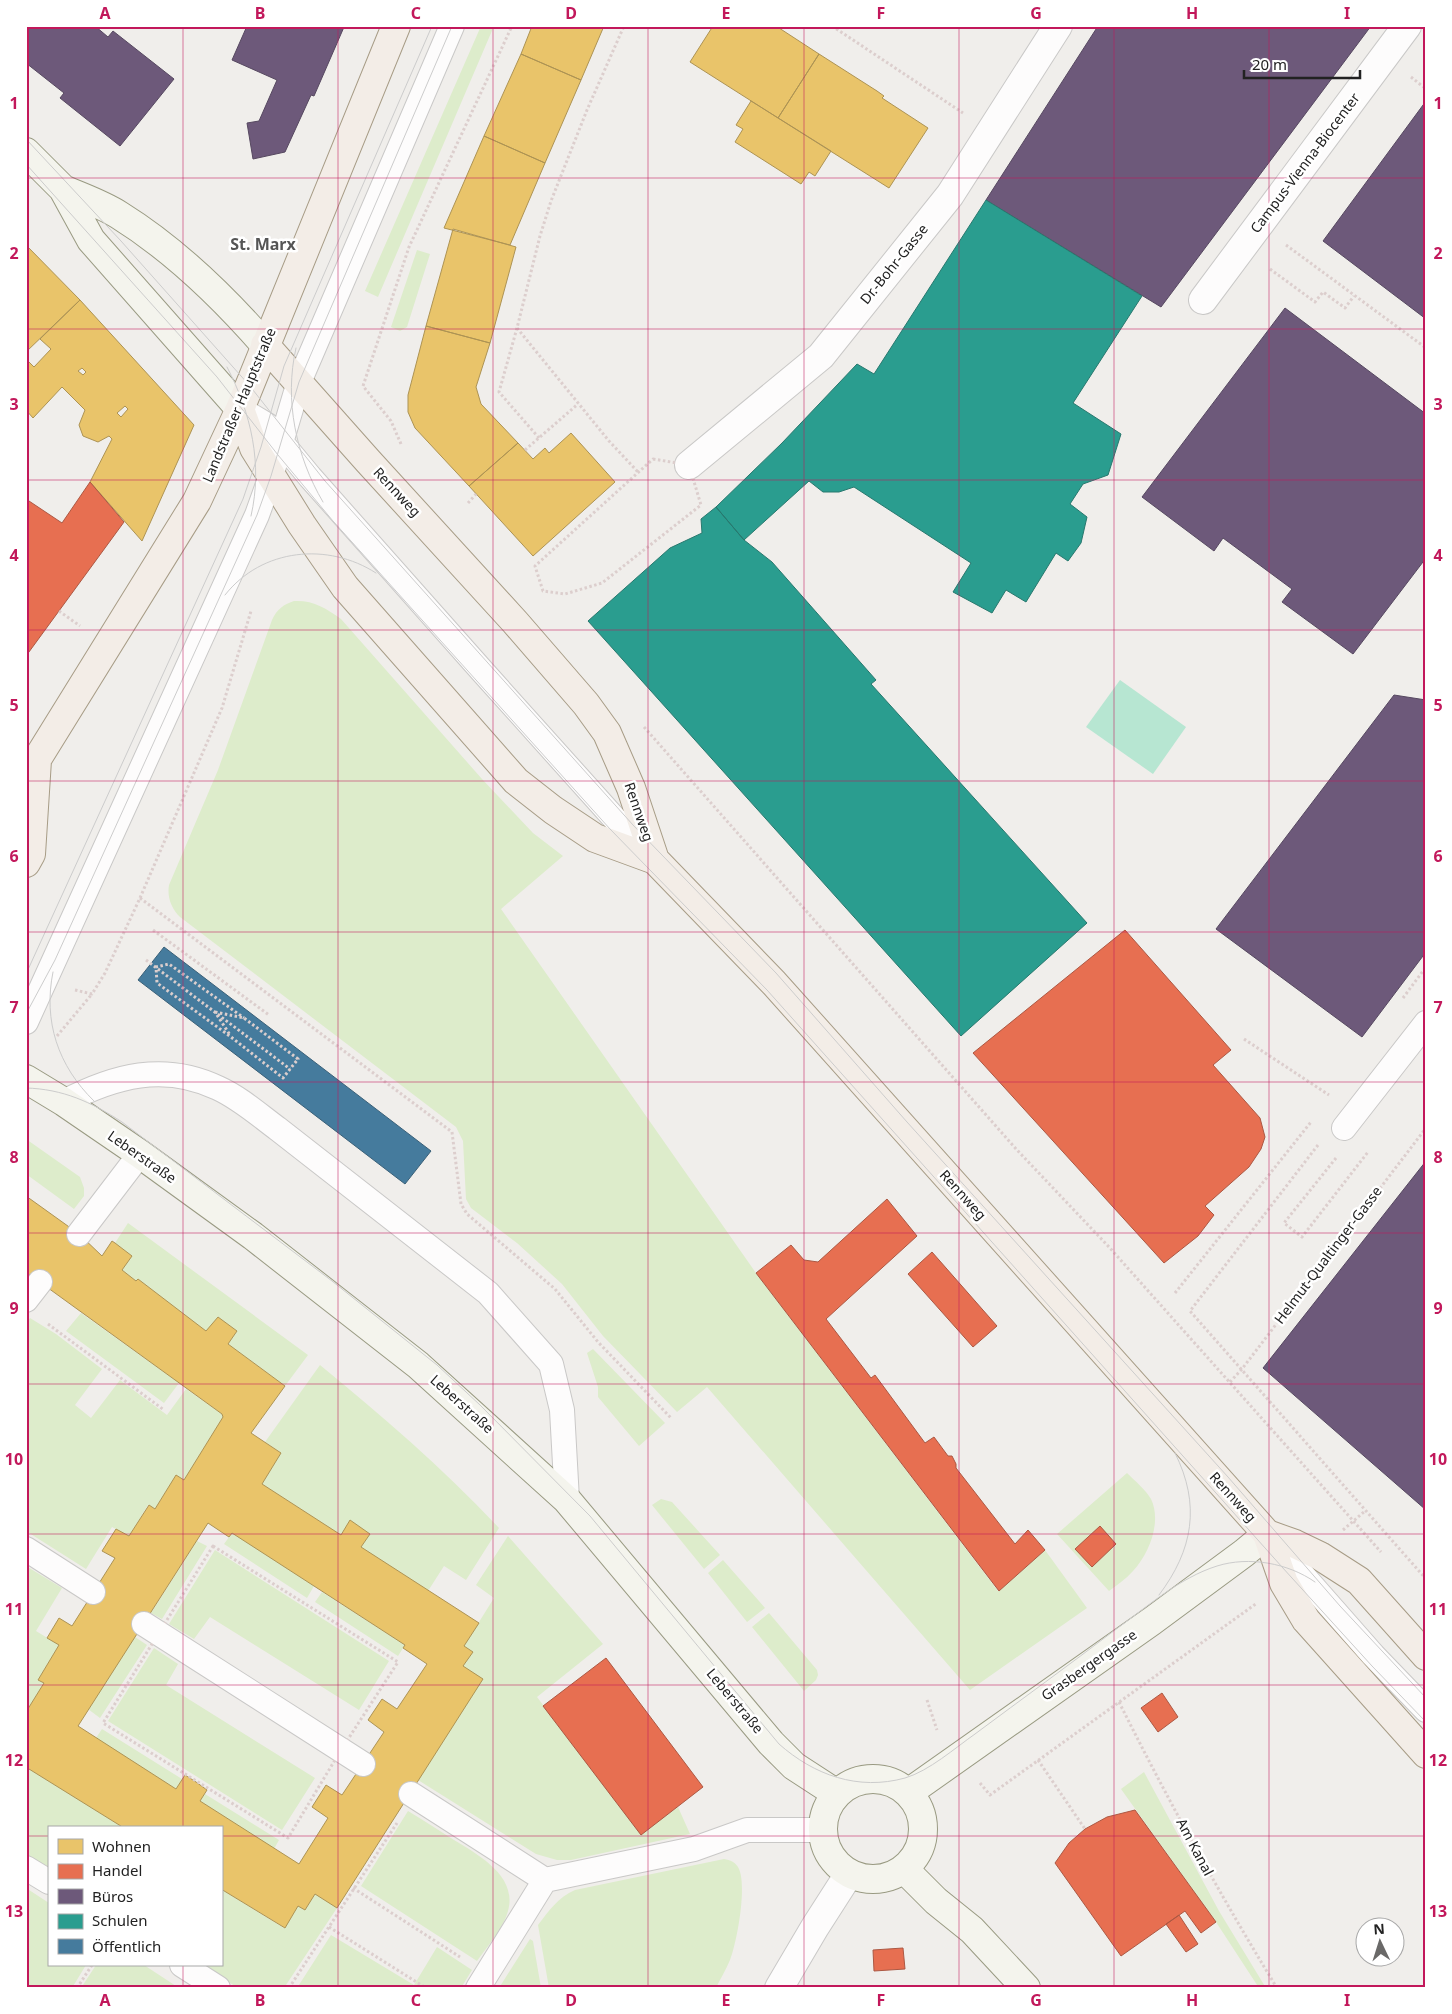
<svg xmlns="http://www.w3.org/2000/svg" width="1452" height="2014" font-family="'Noto Sans',sans-serif">
<rect width="100%" height="100%" fill="#f0eeeb"/>
<path fill="#ddeccb" d="M481,26H494L378,297L365,291Z
M417,250L430,254L407,327L400,331L391,327Z
M294,601C313,600 326,608 341,619L482,779L533,833L563,856L501,909L756,1273L998,1591L1045,1550L1087,1608L970,1690L707,1387L677,1412L603,1336L562,1284L517,1243L471,1208L466,1199L463,1141L456,1127L180,917C171,908 167,897 169,885L218,770L272,620C277,609 283,605 294,601Z
M26,1139L80,1177L84,1188V1196L74,1209L26,1174Z
M128,1223L308,1355L285,1386L228,1344L237,1331L218,1318L206,1331L138,1279L136,1281L122,1270L132,1256L115,1243Z
M81,1313L179,1383L164,1403L66,1331Z
M30,1318L56,1334L102,1369L75,1405L91,1418L120,1380L167,1415L186,1389L222,1414L223,1417L184,1480L176,1475L155,1509L148,1505L129,1536L112,1527L86,1569L26,1531V1324Z
M593,1349L665,1423L639,1446L598,1397V1387L587,1353Z
M320,1365C382,1416 444,1469 499,1528L466,1580L444,1566L428,1591L361,1547L370,1534L351,1521L341,1535L262,1484L281,1453L265,1442Z
M1127,1473C1135,1481 1146,1490 1151,1499C1162,1522 1149,1554 1133,1571C1126,1579 1117,1585 1109,1591L1057,1534Z
M661,1499L672,1502L720,1555L704,1569L652,1505Z
M232,1533L314,1586L307,1598L224,1544Z
M508,1536L603,1644L537,1697L641,1834L678,1807L690,1834L571,1860H557L536,1854L418,1780L463,1666L472,1652L464,1646L494,1598L476,1585Z
M197,1541L207,1546L162,1619L151,1613Z
M215,1550L389,1661L359,1710L210,1617L194,1639L169,1624Z
M723,1560L765,1608L747,1622L708,1573Z
M26,1566L62,1588L36,1631L59,1645L38,1680L44,1683L26,1712Z
M322,1592L405,1645L398,1656L315,1602Z
M769,1613L817,1670L818,1675L816,1680L804,1691L752,1627Z
M135,1637L147,1645L100,1718L88,1709Z
M154,1648L178,1664L166,1685L315,1778L282,1830L108,1721Z
M102,1729L182,1779L176,1789L96,1738Z
M29,1769L124,1828H49V1869L26,1855V1772Z
M1144,1772L1219,1911L1266,1988H1259L1216,1922L1121,1789Z
M205,1794L279,1840L274,1849L200,1801Z
M408,1811C424,1821 439,1830 454,1840C480,1856 522,1878 506,1917C499,1933 487,1947 477,1961L361,1886Z
M724,1859C730,1860 736,1862 739,1869C747,1887 737,1942 730,1960C726,1970 720,1979 716,1988H549L538,1925C549,1911 558,1897 575,1890Z
M26,1888L49,1903V1965H86L72,1988H26Z
M221,1889L284,1928L298,1906L305,1910L315,1894L337,1908L284,1988H238L202,1965H221Z
M331,1935L414,1985L437,1947L472,1970L461,1988H297Z
M530,1939L533,1941L541,1988H499Z
M96,1965H144L179,1988H81Z"/>
<path fill="#b7e6d2" d="M1120,680L1186,727L1153,774L1086,727Z"/>
<path fill="#e9c46a" stroke="#ad9354" fill-rule="evenodd" d="M532,26H604L581,80L521,54Z
M713,26H776L819,54L778,118L690,62Z
M521,54L581,80L545,163L484,136Z
M819,54L877,91L884,96L882,98L928,128L889,188L778,118Z
M751,101L831,151L815,176L809,172L801,184L735,142L743,129L736,125Z
M484,136L545,163L510,245L444,228Z
M453,229L516,247L490,343L426,326Z
M26,245L80,300L26,352Z
M80,300L194,425L142,541L90,482L112,439L109,436L98,442L83,436L79,425L85,410L62,387L33,418L26,410V359L34,367L51,349L40,339ZM82,368L86,372L83,375L78,371ZM125,406L128,409L121,417L117,413Z
M426,326L490,343L476,387L481,404L518,443L469,486L415,428L408,412V395Z
M571,433L615,482L533,556L469,486L518,443L533,459L545,448L549,453Z
M26,1196L79,1234L102,1256L112,1241L115,1243L132,1256L122,1270L136,1281L138,1279L206,1331L218,1317L237,1331L228,1344L285,1386L251,1433L281,1453L262,1484L341,1535L350,1520L370,1534L361,1547L479,1623L464,1646L473,1652L463,1666L483,1679L337,1908L315,1894L305,1910L298,1906L285,1928L221,1889V1828H124L29,1769L26,1772V1712L44,1683L38,1680L59,1645L47,1638L59,1618L72,1626L115,1558L102,1551L116,1529L129,1536L149,1505L155,1509L176,1475L184,1480L223,1417L222,1414L26,1272ZM208,1523L229,1537L232,1533L314,1586L405,1645L403,1648L427,1664L397,1709L382,1699L368,1720L384,1732L342,1795L326,1785L312,1807L328,1818L299,1864L200,1801L207,1790L196,1782L185,1775L176,1789L78,1726Z"/>
<path fill="#e76f51" stroke="#ac5843" d="M90,482L124,522L26,656V499L62,523Z
M1125,930L1231,1050L1213,1065L1260,1118L1265,1137L1261,1149L1249,1167L1205,1206L1214,1215L1198,1236L1164,1263L973,1053Z
M887,1199L917,1236L826,1319L871,1378L875,1375L925,1443L934,1437L948,1456H952L956,1464V1468L1015,1544L1028,1530L1045,1550L999,1591L756,1273L791,1245L804,1260L818,1262Z
M932,1252L997,1326L973,1347L908,1274Z
M1100,1526L1116,1544L1092,1567L1075,1549Z
M606,1658L703,1787L641,1835L543,1706Z
M1162,1693L1178,1717L1158,1732L1141,1708Z
M1135,1810L1216,1922L1201,1933L1185,1911L1121,1956L1055,1863L1069,1843L1085,1829L1107,1817Z
M1179,1915L1198,1944L1186,1952L1166,1924Z
M903,1948L905,1969L874,1971L873,1950Z"/>
<path fill="#6d597a" stroke="#564860" d="M26,26H95L108,37L113,31L174,79L120,146L60,98L64,93L26,63Z
M247,26L344,27L314,96L311,95L285,152L253,159L247,123L259,121L277,80L232,60Z
M1098,26H1371L1161,307L986,200Z
M1426,101V319L1323,241Z
M1285,308L1426,414V558L1353,654L1282,602L1292,589L1223,538L1214,551L1142,497Z
M1394,695L1426,700V952L1362,1037L1216,929Z
M1426,1161V1510L1263,1368Z"/>
<path fill="#2a9d8f" stroke="#28786e" d="M986,200L1142,296L1073,403L1121,434L1108,475L1083,484L1070,504L1087,517L1081,543L1068,561L1056,553L1026,602L1006,590L992,613L953,592L971,563L854,487L839,492H823L809,481L744,540L716,507L782,443L857,364L874,374Z
M716,507L744,540L772,562L876,680L871,684L1087,923L961,1036L588,621L670,548L702,533L701,519Z"/>
<path fill="#457b9d" stroke="#3a6078" d="M164,947L431,1151L405,1184L138,980Z"/>
<g fill="none" stroke-linecap="round" stroke-linejoin="round">
<defs>
<path id="lane" d="M240,409L267,425L310,477L483,672L623,828L654,859
M26,1022L257,515L271,476L299,382L452,26
M64,1102C114,1076 164,1062 218,1088C240,1098 259,1115 278,1129L488,1293L551,1364L562,1410L567,1500
M1344,1128L1426,1023
M79,1234L140,1154
M26,1300L40,1282
M1271,1539L1373,1655L1426,1710
M26,1549L93,1592
M144,1624L363,1764
M411,1794L545,1880
M26,1868L49,1882
M182,1965L218,1988
M478,1988L545,1880L694,1849L747,1830H823"/>
<path id="street" d="M1203,300L1407,26
M689,465L821,356L950,195L1058,26
M779,1988L815,1927L849,1874"/>
<path id="secondary" d="M26,152L63,189L91,240L240,409
M63,189C81,197 102,204 119,215C172,248 224,298 265,345
M26,1079L64,1102L140,1154L253,1236L418,1365L567,1500L771,1743L794,1766L837,1794
M823 1829a50 50 0 1 1 100 0a50 50 0 1 1-100 0Z
M908,1793L1152,1621L1244,1553L1267,1534
M904,1869L936,1901L972,1930L1026,1988"/>
<path id="primary" d="M265,345L368,461L515,622L586,704L607,733L631,788L655,860
M240,409L254,448L302,525L345,587L516,781L553,810L595,838L655,860L774,983L1267,1534L1284,1583L1306,1620L1426,1754
M26,777L197,501L240,409L396,26
M26,863L31,854L37,760
M1267,1534L1295,1544L1320,1556L1359,1581L1426,1656"/>
</defs>
<use href="#lane" stroke="#c9c8c7" stroke-width="26"/>
<use href="#street" stroke="#c9c8c7" stroke-width="30"/>
<use href="#secondary" stroke="#999a82" stroke-width="30"/>
<use href="#primary" stroke="#a79c86" stroke-width="30"/>
<path stroke="#dccecd" stroke-width="3" stroke-dasharray="2.5 2.5" stroke-linecap="butt" d="M832,26L963,113
M1411,77L1426,89
M1286,245L1426,348
M1270,269L1315,302L1323,292L1345,308L1354,296
M517,328L609,441L638,472
M539,438L499,392L517,328L540,236L551,201L587,110L624,26
M401,444L391,421L363,386L409,247L512,26
M525,450L578,404
M653,459L689,465L701,505L602,583L565,594L543,591L535,566Z
M468,503L476,494
M59,611L80,626
M644,727L1017,1150L1109,1247L1381,1552
M140,898L452,1132L461,1204L467,1214L555,1289L598,1342L671,1418
M153,930L269,1015
M146,960L290,1069
M75,990L92,994L105,973L140,898L222,708L251,611
M1403,998L1426,967
M215,1012L244,1018L298,1059L283,1078L231,1037L157,983L156,967L169,964L244,1018
M217,1015L230,1035
M57,1036L92,994
M1244,1039L1329,1095
M1318,1145L1190,1311L1426,1579
M1336,1158L1284,1223L1302,1237L1368,1152
M1175,1293L1311,1122
M48,1324L164,1410
M1230,1382L1242,1369L1426,1128
M1343,1530L1365,1511
M213,1546L398,1662L341,1750L288,1838L103,1723Z
M927,1700L937,1730
M1119,1702C1168,1800 1220,1895 1277,1988
M1038,1760L1085,1829
M980,1783L990,1795L1257,1603
M353,1888L460,1957
M329,1927L426,1988
M77,1988L92,1965
M289,1988L397,1823"/>
<use href="#lane" stroke="#fdfcfc" stroke-width="24"/>
<use href="#street" stroke="#fdfcfc" stroke-width="28"/>
<use href="#secondary" stroke="#f4f4ed" stroke-width="28"/>
<use href="#primary" stroke="#f3ede7" stroke-width="28"/>
<path stroke="#ccc" stroke-width="1" d="M26,139L121,241L249,385L325,481L633,825L776,973L907,1122L1228,1477L1340,1606L1426,1698
M26,164L217,377L278,455L333,521L610,829L767,990L1282,1567L1372,1666L1426,1722
M296,348C284,400 296,456 323,502
M227,367C251,413 263,464 251,516
M225,595C262,548 328,542 376,573
M53,972C43,1021 58,1066 94,1101
M26,974L243,499L261,447L284,366L432,26
M26,1014L55,960L257,515L271,476L299,382L452,26
M26,1088C63,1089 91,1102 122,1122L332,1281L437,1365L480,1405L590,1516L779,1744C814,1775 858,1791 905,1778C929,1771 955,1748 975,1734C1022,1699 1069,1665 1115,1630C1147,1607 1179,1578 1217,1566C1249,1556 1288,1563 1315,1582
M1159,1595C1193,1550 1201,1505 1175,1453"/>
</g>
<path fill="none" stroke="#c2185b" stroke-width="1" stroke-opacity="0.55" d="M183,26V1828M338,26V1988M493,26V1988M648,26V1988M804,26V1988M959,26V1988M1114,26V1988M1269,26V1988M26,178H1426M26,329H1426M26,480H1426M26,630H1426M26,781H1426M26,932H1426M26,1082H1426M26,1233H1426M26,1384H1426M26,1534H1426M26,1685H1426M26,1836H49M221,1836H1426M183,1965V1988"/>
<g text-anchor="middle" stroke-width="5" stroke-linejoin="round" paint-order="stroke">
<g font-size="14" fill="#222" stroke="#fff">
<text transform="translate(1305 163) rotate(-53)" y="5">Campus-Vienna-Biocenter</text>
<text transform="translate(894 264) rotate(-51)" y="5">Dr.-Bohr-Gasse</text>
<text transform="translate(239 405) rotate(-67)" y="5">Landstraßer Hauptstraße</text>
<text transform="translate(397 492) rotate(47)" y="5">Rennweg</text>
<text transform="translate(639 812) rotate(71)" y="5">Rennweg</text>
<text transform="translate(142 1157) rotate(35)" y="5">Leberstraße</text>
<text transform="translate(963 1195) rotate(48)" y="5">Rennweg</text>
<text transform="translate(1328 1255) rotate(-53)" y="5">Helmut-Qualtinger-Gasse</text>
<text transform="translate(462 1404) rotate(42)" y="5">Leberstraße</text>
<text transform="translate(1233 1497) rotate(48)" y="5">Rennweg</text>
<text transform="translate(1089 1665) rotate(-35)" y="5">Grasbergergasse</text>
<text transform="translate(735 1701) rotate(50)" y="5">Leberstraße</text>
<text transform="translate(1195 1847) rotate(62)" y="5">Am Kanal</text>
</g>
<g font-size="16" font-weight="bold" fill="#555" stroke="#fff">
<text x="263" y="250">St. Marx</text>
</g>
</g>
<rect width="1452" height="2014" fill="none" stroke="#ffffff" stroke-width="55"/>
<rect x="48" y="1826" width="175" height="140" fill="#ffffff" stroke="#a7a7a7"/>
<rect x="58" y="1839" width="25" height="15" fill="#e9c46a" stroke="#a7a7a7"/>
<text x="92" y="1852" font-size="15" fill="#222222">Wohnen</text>
<rect x="58" y="1864" width="25" height="15" fill="#e76f51" stroke="#a7a7a7"/>
<text x="92" y="1876" font-size="15" fill="#222222">Handel</text>
<rect x="58" y="1889" width="25" height="15" fill="#6d597a" stroke="#a7a7a7"/>
<text x="92" y="1902" font-size="15" fill="#222222">Büros</text>
<rect x="58" y="1914" width="25" height="15" fill="#2a9d8f" stroke="#a7a7a7"/>
<text x="92" y="1926" font-size="15" fill="#222222">Schulen</text>
<rect x="58" y="1939" width="25" height="15" fill="#457b9d" stroke="#a7a7a7"/>
<text x="92" y="1952" font-size="15" fill="#222222">Öffentlich</text>
<g transform="translate(1380 1942) rotate(356)"><circle r="24" fill="#ffffff" stroke="#a7a7a7"/>
<path d="M0-4L9 19L0 12L-9 19Z" fill="#6a6968"/>
<text y="-8" font-size="14" font-weight="bold" text-anchor="middle" fill="#222222">N</text>
</g>
<path d="M1244 70v8h116v-8" fill="none" stroke="#222222" stroke-width="2.5"/>
<text x="1252" y="70" font-size="15" fill="#222222" stroke="#ffffff" stroke-width="4" paint-order="stroke">20 m</text>
<rect x="28" y="28" width="1396" height="1958" fill="none" stroke="#c2185b" stroke-width="2"/>
<g font-size="16" text-anchor="middle" font-weight="bold" fill="#c2185b">
<text x="105" y="19">A</text>
<text x="260" y="19">B</text>
<text x="416" y="19">C</text>
<text x="571" y="19">D</text>
<text x="726" y="19">E</text>
<text x="881" y="19">F</text>
<text x="1036" y="19">G</text>
<text x="1192" y="19">H</text>
<text x="1347" y="19">I</text>
<text x="14" y="109">1</text>
<text x="1438" y="109">1</text>
<text x="14" y="259">2</text>
<text x="1438" y="259">2</text>
<text x="14" y="410">3</text>
<text x="1438" y="410">3</text>
<text x="14" y="561">4</text>
<text x="1438" y="561">4</text>
<text x="14" y="711">5</text>
<text x="1438" y="711">5</text>
<text x="14" y="862">6</text>
<text x="1438" y="862">6</text>
<text x="14" y="1013">7</text>
<text x="1438" y="1013">7</text>
<text x="14" y="1163">8</text>
<text x="1438" y="1163">8</text>
<text x="14" y="1314">9</text>
<text x="1438" y="1314">9</text>
<text x="14" y="1465">10</text>
<text x="1438" y="1465">10</text>
<text x="14" y="1615">11</text>
<text x="1438" y="1615">11</text>
<text x="14" y="1766">12</text>
<text x="1438" y="1766">12</text>
<text x="14" y="1917">13</text>
<text x="1438" y="1917">13</text>
<text x="105" y="2006">A</text>
<text x="260" y="2006">B</text>
<text x="416" y="2006">C</text>
<text x="571" y="2006">D</text>
<text x="726" y="2006">E</text>
<text x="881" y="2006">F</text>
<text x="1036" y="2006">G</text>
<text x="1192" y="2006">H</text>
<text x="1347" y="2006">I</text>
</g>
</svg>
